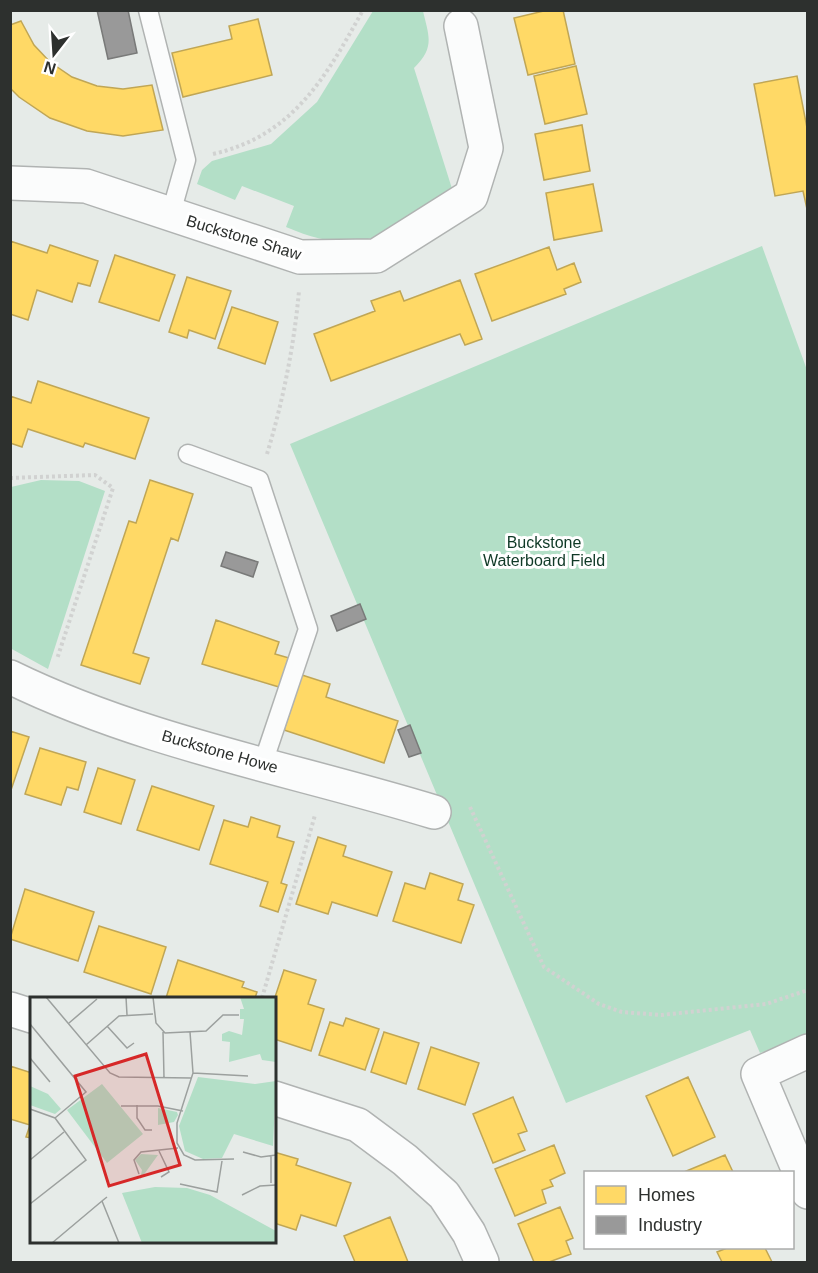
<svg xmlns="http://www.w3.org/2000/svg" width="818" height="1273" font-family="Arial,sans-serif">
<rect width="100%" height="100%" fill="#e6ebe8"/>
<path fill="#b3dfc7" d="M373,11H423C429,37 435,47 414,68L454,195C388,232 363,260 286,227L294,206L242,186L235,200L197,184L202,170L212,161L271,144L317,102Z
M762,246L807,370V1035L760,1053L750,1030L566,1103L290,444Z
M41,480L79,481L105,491L48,669L10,648L11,487Z"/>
<path fill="#ffd966" stroke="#c0a655" stroke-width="1.5" d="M548,10H563L575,64L528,75L514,18Z
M258,19L272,75L183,97L172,53L232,39L229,26Z
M21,21L34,45L50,62L72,77L97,86L123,89L152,85L163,130L123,136L87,131L50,118L19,97L10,88V25Z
M576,66L587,114L545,124L534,76Z
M797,76L808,133L807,209L803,191L775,196L754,84Z
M582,125L590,171L544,180L535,134Z
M593,184L602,231L554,240L546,193Z
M10,241L47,253L50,245L98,261L90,286L78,283L72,302L37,290L28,320L10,314Z
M549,247L557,270L574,263L581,282L564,289L566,294L492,321L475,274Z
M115,255L175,275L159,321L99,302Z
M187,277L231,291L215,339L189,330L187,338L169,332Z
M460,280L482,339L465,345L460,334L331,381L314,334L375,311L371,301L400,291L404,301Z
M232,307L278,322L265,364L218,348Z
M38,381L149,418L135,459L85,443L83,447L28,429L22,447L10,443V396L31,403Z
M150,480L193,494L178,541L171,538L133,653L149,658L140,684L81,665L129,521L136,523Z
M216,620L279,642L275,654L289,658L279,687L202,664Z
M302,675L330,684L326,697L398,721L384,763L284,730Z
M10,731L29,737L10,793Z
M40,748L86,762L78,790L67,787L61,805L25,794Z
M98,768L135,780L121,824L84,812Z
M152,786L214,806L199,850L137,830Z
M251,817L280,826L277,837L294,842L281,883L287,885L278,912L260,906L268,882L210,864L224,820L248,827Z
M318,837L346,846L343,856L392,872L377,916L332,902L328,914L296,904Z
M430,873L463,884L458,900L474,905L461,943L393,921L405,883L425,889Z
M25,889L94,912L78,961L10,939Z
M99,926L166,947L151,994L84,972Z
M178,960L244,982L242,987L257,992L255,998H166Z
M284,970L316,980L308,1004L324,1009L311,1051L274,1039V1000Z
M346,1018L379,1029L365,1070L319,1055L330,1022L343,1026Z
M384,1032L419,1043L406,1084L371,1072Z
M431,1047L479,1063L465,1105L418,1089Z
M10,1066L32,1073V1138L26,1137L30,1125L10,1119Z
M688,1077L715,1137L673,1156L646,1096Z
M513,1097L527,1131L518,1134L525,1150L493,1163L473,1114Z
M554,1145L565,1173L550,1180L553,1186L542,1190L546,1203L515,1216L495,1169Z
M274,1152L298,1159L296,1165L351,1183L336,1226L301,1215L296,1230L274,1223Z
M725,1155L733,1172H684Z
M560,1207L573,1238L566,1241L571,1254L549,1262H534L518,1224Z
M390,1217L408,1262H355L344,1236Z
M727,1248H765L772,1262H722L717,1252Z"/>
<path fill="#999" stroke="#797a79" stroke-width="1.5" d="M97,10H128L137,53L108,59Z
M226,552L258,562L253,577L221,566Z
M360,604L366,619L337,631L331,616Z
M410,725L421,753L409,757L398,730Z"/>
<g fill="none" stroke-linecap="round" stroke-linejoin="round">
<defs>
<path id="lane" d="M148,10L186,160L171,213
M188,454L259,480L308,629L263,763"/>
<path id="street" d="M10,183L86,186L300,257L376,256L471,196L486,148L461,26
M10,677C143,742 293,769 434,812
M10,1009L32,1016
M808,1051L758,1074L808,1192
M274,1098L358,1125L405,1160L444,1195L469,1233L482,1262"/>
</defs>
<use href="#lane" stroke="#b0b3b2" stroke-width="21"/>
<use href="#street" stroke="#b0b3b2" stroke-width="36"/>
<path stroke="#d1d2d1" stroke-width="4" stroke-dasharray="3 3" stroke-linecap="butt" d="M213,154C293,136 326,77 363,10
M267,454C283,401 294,346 299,291
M10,478L95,475L113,488L57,659
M470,807L544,967L599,1004L622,1012L661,1015L766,1004L808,990
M262,998L315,815"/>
<use href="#lane" stroke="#fbfcfc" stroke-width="18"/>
<use href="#street" stroke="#fbfcfc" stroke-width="33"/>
</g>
<g text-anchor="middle" stroke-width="6" stroke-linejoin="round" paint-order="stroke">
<g font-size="16" fill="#2d302e" stroke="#fff">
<text transform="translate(244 237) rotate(17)" y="6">Buckstone Shaw</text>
<text transform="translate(220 751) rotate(16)" y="6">Buckstone Howe</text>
</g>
<g font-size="16" fill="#0f3926" stroke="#fff">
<text x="544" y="548">Buckstone<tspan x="544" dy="18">Waterboard Field</tspan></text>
</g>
</g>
<g transform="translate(30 997)">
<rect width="246" height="246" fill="#e6ebe8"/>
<path d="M210,0H246V65L232,63L230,57L199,65L200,45L192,44V37L199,34L212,38L214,22H210V12H214ZM168,80L225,87L246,84L243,149L204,137L192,161L173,162L155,154L149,129ZM72,87L113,137L77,166L37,113ZM0,89L18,97L31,112L25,117L0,108ZM128,111L147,115L148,118L144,125L128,128ZM111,157L128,158L110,183L112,173L105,163ZM125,190L157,191L180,198L246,234V246H112L92,196Z" fill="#b3dfc7"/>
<path fill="none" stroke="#9ca09e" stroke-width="1.5" d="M16,0L80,76L89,80L161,81M96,0L97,18M123,0L126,26L135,36L176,34L193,18H209M39,26L67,2M0,27L56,95L25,121M77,29L97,51L104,46M133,35L134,81M160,35L163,76L147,126V146L154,158L165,163L204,162M56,48L89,19L123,17M0,61L20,85M163,76L218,79M107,108V121L115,133H122M91,109H128L153,114M0,112L25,121L56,163L0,207M129,154L139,175L131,180M213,155L231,160L246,158M241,159V186M0,163L34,135M109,177L104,163L111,155L148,151M150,187L187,195L192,164M212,198L230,189L246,188M77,200L72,204L89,246M22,246L72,204"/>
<path fill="#d62828" fill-opacity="0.15" stroke="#d62828" stroke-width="3" d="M116,57L150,168L79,189L45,79Z"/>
<rect width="246" height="246" fill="none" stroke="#2d302e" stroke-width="3"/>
</g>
<rect width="818" height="1273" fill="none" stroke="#2d302e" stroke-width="24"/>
<rect x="584" y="1171" width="210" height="78" fill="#ffffff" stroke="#abacab" stroke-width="1.5"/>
<rect x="596" y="1186" width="30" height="18" fill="#ffd966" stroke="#abacab" stroke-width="1.5"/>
<text x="638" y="1201" font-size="18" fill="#2d302e">Homes</text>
<rect x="596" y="1216" width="30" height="18" fill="#999999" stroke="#abacab" stroke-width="1.5"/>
<text x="638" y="1231" font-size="18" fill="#2d302e">Industry</text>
<g transform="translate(54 54) rotate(197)" stroke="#ffffff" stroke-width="4.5" paint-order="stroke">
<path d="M0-4.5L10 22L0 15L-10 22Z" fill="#2d302e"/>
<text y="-9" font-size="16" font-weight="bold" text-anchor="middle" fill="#2d302e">N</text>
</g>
</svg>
